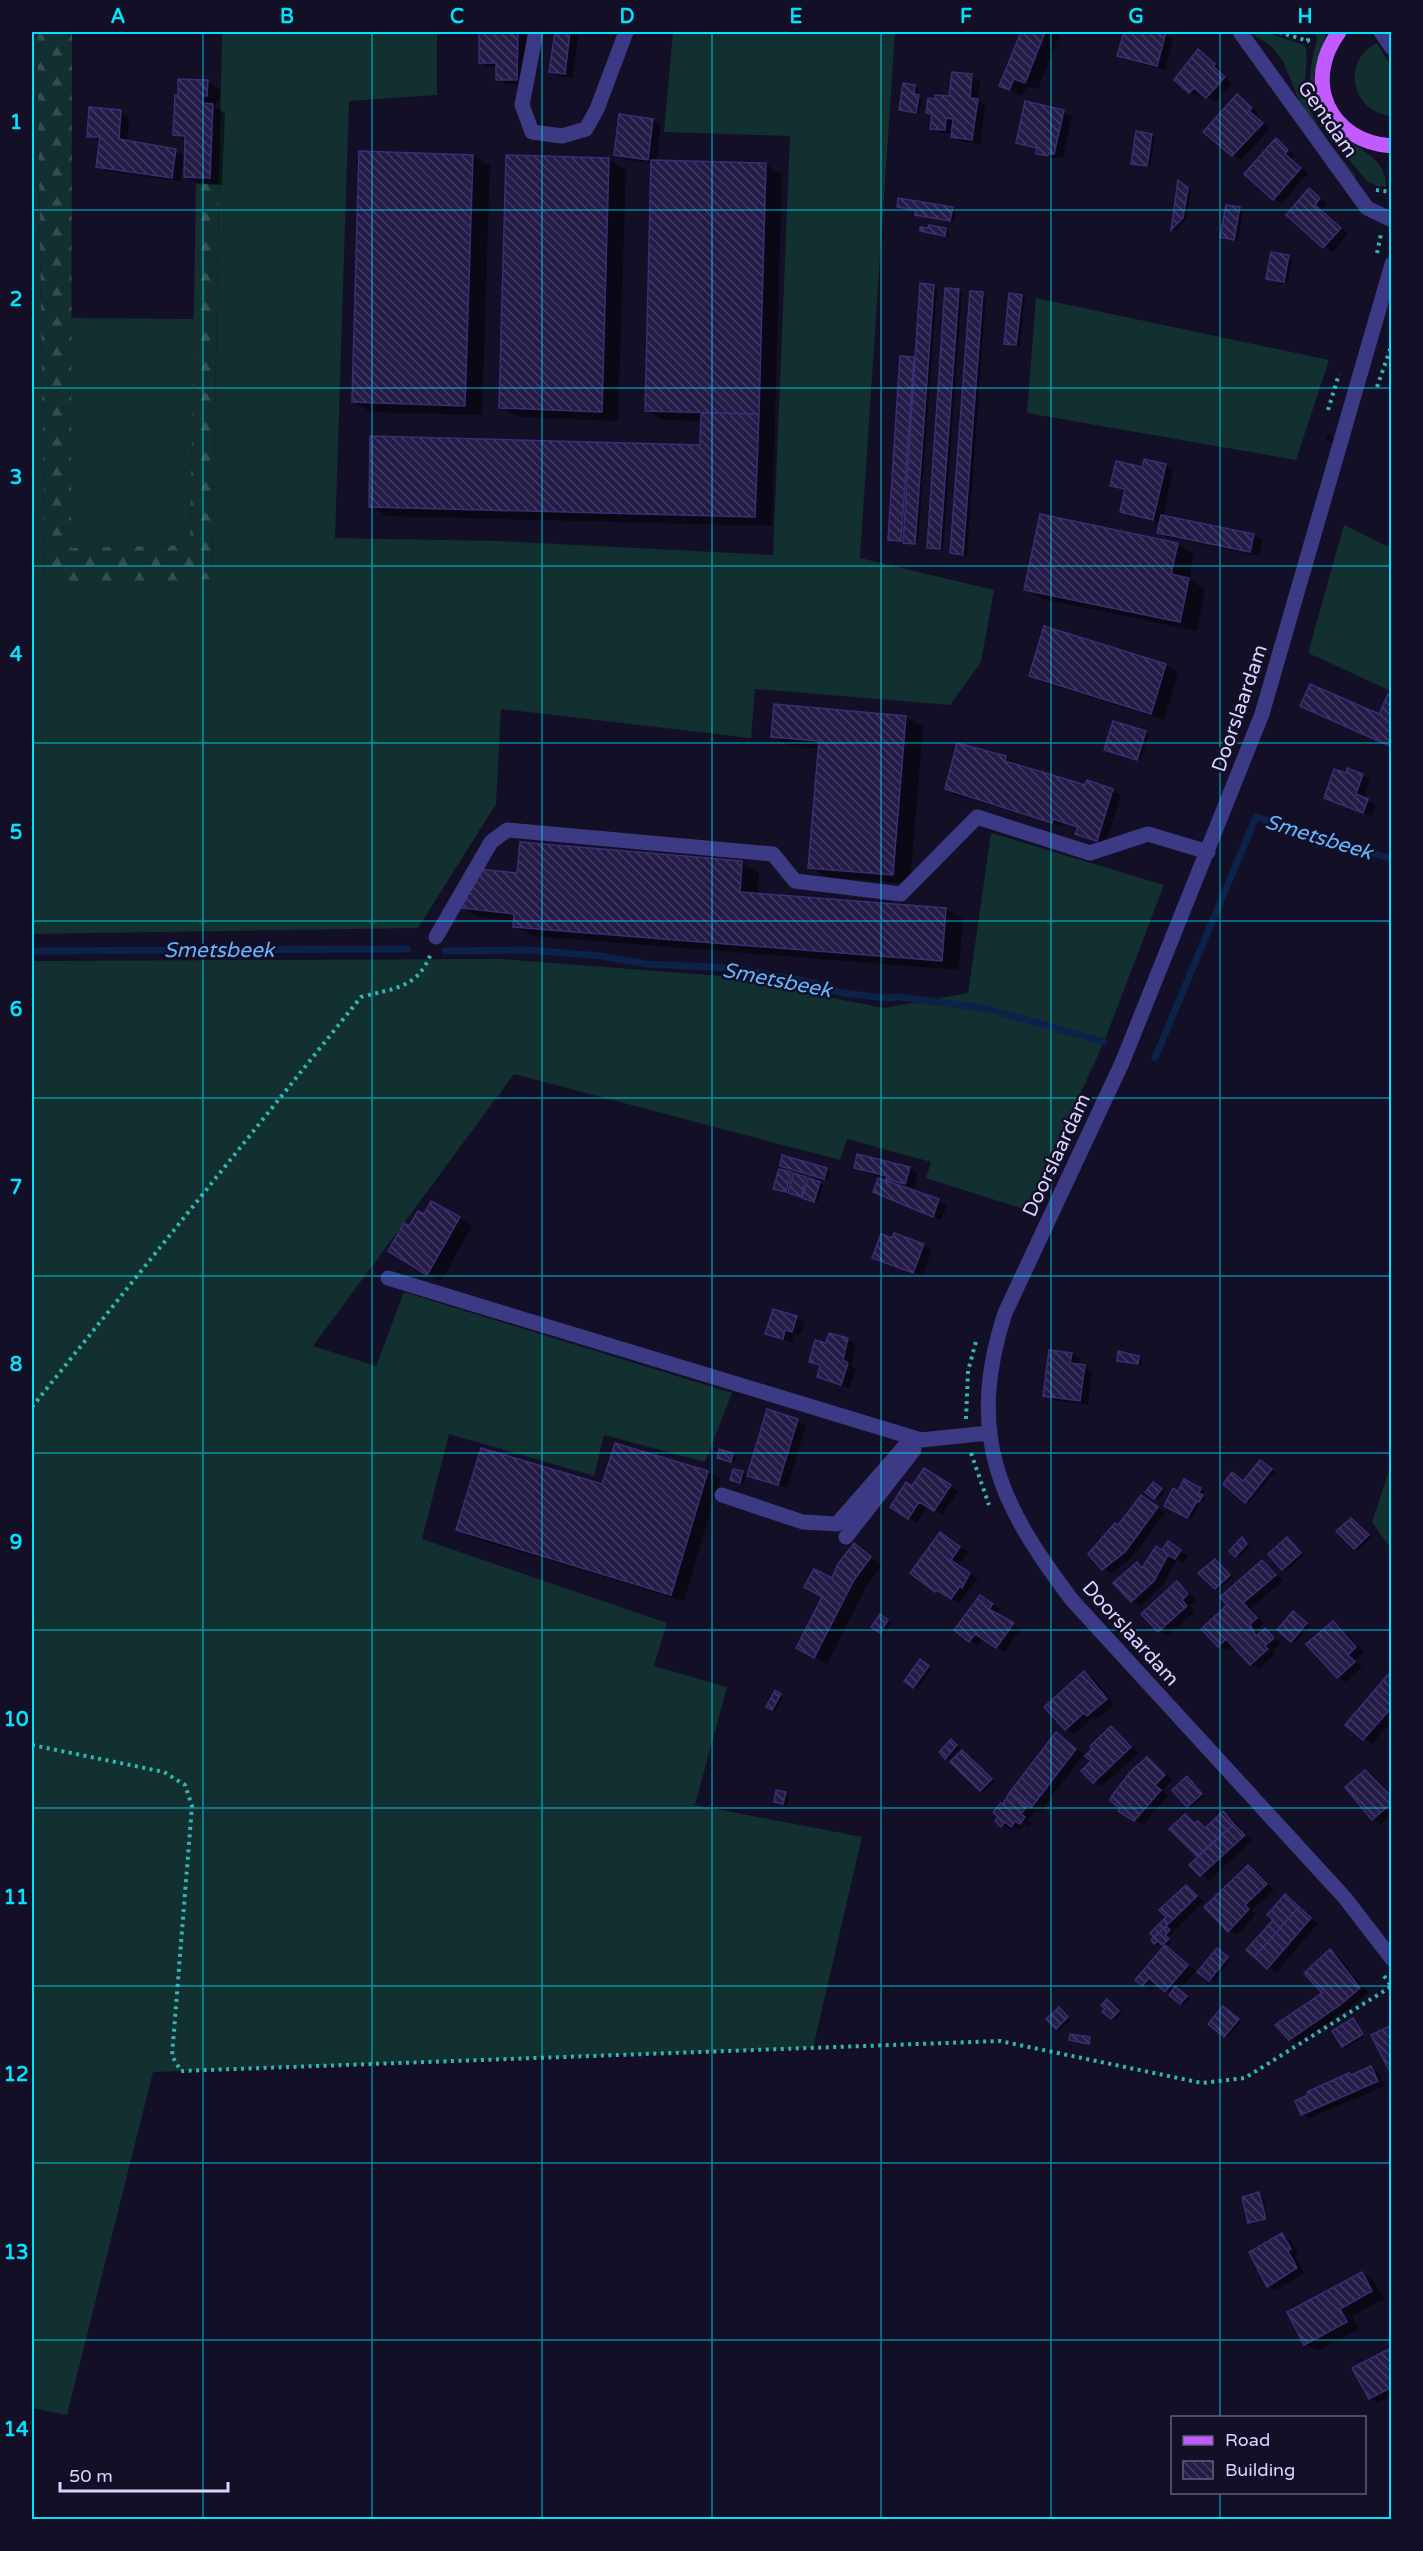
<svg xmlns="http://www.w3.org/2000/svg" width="1423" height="2551" font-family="'Varela Round',sans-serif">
<defs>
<pattern id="forest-firs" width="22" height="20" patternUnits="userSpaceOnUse" patternTransform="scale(1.5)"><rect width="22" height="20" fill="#12302f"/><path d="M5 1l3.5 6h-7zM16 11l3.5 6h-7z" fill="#344d4e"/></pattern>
<pattern id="building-back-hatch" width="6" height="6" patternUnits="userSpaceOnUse" patternTransform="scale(1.5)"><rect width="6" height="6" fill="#241b47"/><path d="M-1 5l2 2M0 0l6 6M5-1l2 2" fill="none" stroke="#433b63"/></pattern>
</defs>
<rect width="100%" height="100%" fill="#130f26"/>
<path fill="#12302f" d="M32,32H37L45,586L212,578L222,32H437V95L349,101L335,538L499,541L773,555L790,136L664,132L673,32H895L860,558L994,590L981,662L950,705L755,689L751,738L501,709L496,804L418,928L32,934Z
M1250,32H1265L1304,45C1311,55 1302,81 1305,95C1312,125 1337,151 1355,175V179L1301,105L1283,61L1272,47Z
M1315,32H1326C1323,48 1314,63 1314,81C1314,102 1327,124 1344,137C1362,152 1387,159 1386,187L1377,186L1367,181C1345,154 1309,118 1310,80C1310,66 1314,52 1317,39Z
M1377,43L1391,67V116C1352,112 1340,61 1377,43Z
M1036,298L1329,360L1296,460L1027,413Z
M71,318L194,319L190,545L71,548Z
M1344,525L1391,548V691L1308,653Z
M991,833L1164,885L1104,1042L1027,1210L926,1178L931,1162L847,1139L840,1160L514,1074L313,1346L376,1366L404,1292L732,1393L705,1462L604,1435L594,1476L449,1434L422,1539L667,1623L654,1666L727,1687L695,1805L862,1837L813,2048L153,2072L67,2415L32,2408V961L502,959L761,979L817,995L884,1008L968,993Z
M1391,1465V1549L1372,1522Z"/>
<path fill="url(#forest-firs)" d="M37,32H72L71,548L190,545L196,183L219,184L212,579L45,586Z"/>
<path fill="#0007" d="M481,32H519L526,35L525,84H506L497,79V67H489L481,62Z
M556,32H579L573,78L559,76L551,71Z
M1023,32H1061L1038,89L1027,86L1022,96L1000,85Z
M1126,32H1157L1173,38L1165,70L1127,60L1119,55Z
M1198,51L1222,70L1220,72L1232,83L1215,102L1202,93L1198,97L1190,92Z
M953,74L972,76L980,81L978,101L985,105L980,144L960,141L952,137L953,134L940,132L932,128L933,116L928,112L936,100L951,97Z
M208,82L220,89L219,103L216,102L215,107L225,113L222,185L198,184L185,176L186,158H184L180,181L106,171L98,166L101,141L88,136L121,112L129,117L127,142L176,151L186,156V141L175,134Z
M905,85L918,88L917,95L922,98L919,114L901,109Z
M1237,96L1259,113L1256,116L1270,128L1241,160L1233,155Z
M1063,112L1072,116L1063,158H1046L1038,153V150L1017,142Z
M621,115L653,120L661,125L656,162L765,164L782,174L772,526L387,516L370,506L701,446L702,421L663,420L646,410L653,163L624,159L615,154Z
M1151,135L1155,137L1150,167L1133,163Z
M1276,140L1295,155L1292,159L1308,173L1282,203L1273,198Z
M473,156L490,166L482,415L371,412L354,402Z
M609,160L626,170L618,421L518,417L501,407Z
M1180,182L1191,191L1186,220L1176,231L1173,230Z
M1310,190L1327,204L1322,210L1348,234L1332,252L1288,215Z
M898,206L952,208L956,210L954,222L920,216L916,214L917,211Z
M1240,208L1243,211L1238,241L1225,239L1221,237Z
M946,229L949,231V237L922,230Z
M1288,257L1292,259L1288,283L1268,278Z
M933,286L937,288L918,543L893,541L889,539L913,359L917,361Z
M958,290L962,292L943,550L928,547Z
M972,293L986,296L967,556L952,552Z
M1022,296L1025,298L1020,346L1009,345L1005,343Z
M1389,327L1392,328V335L1388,333Z
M1328,434L1334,437L1332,443L1326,440Z
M1165,465L1173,470L1163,517L1254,535L1262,540L1259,556L1167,537L1158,532L1160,523L1129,516L1121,512L1126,491L1112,485L1143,469Z
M1177,544L1194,554L1189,580L1205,589L1197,631L1043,599L1026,589Z
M1166,665L1178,673L1164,720L1043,682L1031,675Z
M1392,697V747L1302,705L1380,716Z
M906,717L923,727L910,884L827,877L810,867L820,749L789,746L772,736Z
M1145,733L1149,735L1140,760L1109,751Z
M1006,758L1014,762L1013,765L1086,787L1088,782L1121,795L1105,845L1077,833L1079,828L1062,823L1061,826L954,794L946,789Z
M1362,775L1370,780L1364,799L1375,805L1371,816L1325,798Z
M742,863L759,873L757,894L946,909L963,919L959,970L532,936L515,926V921L479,917L463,908L519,874Z
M858,1156L910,1169L918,1173L914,1188L864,1172L855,1167Z
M785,1167L826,1169L830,1171L828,1180Z
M780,1171L823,1185L818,1202L775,1188Z
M879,1180L947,1205L941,1220L875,1192Z
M432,1203L472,1226L441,1281L390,1251L410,1228L424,1216Z
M923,1245L932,1250L922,1276L882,1262Z
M796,1318L805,1322L800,1336L794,1333L792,1343L767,1333Z
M830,1335L856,1344L851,1366L856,1369L849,1388L818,1377L821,1367L811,1361L827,1345Z
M1072,1354L1080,1359L1079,1366L1092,1371L1088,1405L1053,1400L1045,1395Z
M1134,1357L1142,1360V1365L1118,1360Z
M768,1411L806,1425L787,1488L749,1475Z
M616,1445L708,1472L720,1479L684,1601L470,1537L458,1530L603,1486Z
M720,1451L736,1457L734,1463L719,1458Z
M1264,1464L1275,1472L1249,1503L1246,1501L1244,1482Z
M734,1470L746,1475L743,1484L735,1482Z
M933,1475L958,1491L942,1515L928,1506L917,1523L892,1507Z
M1185,1481L1204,1491L1202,1496L1206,1498L1203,1503L1201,1501L1191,1519L1166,1506L1179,1493Z
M1156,1486L1164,1492L1158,1500L1155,1498Z
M1150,1501L1165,1513L1133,1556L1112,1573L1103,1569L1119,1527Z
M1355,1522L1372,1537L1358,1550L1355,1548Z
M941,1534L968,1552L958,1566L978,1578L959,1603L936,1591Z
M1242,1539L1250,1546L1239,1558L1236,1556Z
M1288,1539L1304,1555L1286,1571L1283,1569Z
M854,1545L882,1565L866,1587L827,1664L810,1655L832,1580Z
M1176,1548L1188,1556L1183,1563L1177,1559L1162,1586L1140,1606L1132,1601L1137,1564L1144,1568L1163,1552Z
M1216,1561L1233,1577L1219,1590L1215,1588Z
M1262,1562L1270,1567L1283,1581L1250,1608L1264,1623L1257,1629L1260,1635L1266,1630L1281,1643L1272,1651L1275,1654L1259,1669L1251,1664L1233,1645L1227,1650L1219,1646L1229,1605Z
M1177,1583L1185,1588L1196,1600L1189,1605L1195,1611L1167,1636L1159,1631L1143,1614Z
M989,1601L1000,1609L996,1614L1021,1629L1004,1652L984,1638L978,1645L970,1640Z
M1297,1615L1310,1626L1295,1643L1292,1641Z
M880,1616L891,1623L884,1633L873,1627Z
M1333,1623L1341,1627L1364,1653L1355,1660L1362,1667L1346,1682L1338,1677Z
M920,1661L932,1669L917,1689L906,1681Z
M1085,1673L1093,1677L1114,1704L1096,1720L1092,1718L1074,1734L1066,1729Z
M1392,1673V1733L1386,1727L1372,1744L1347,1725Z
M775,1692L783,1697L776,1711L768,1707Z
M1111,1728L1119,1733L1138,1753L1102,1786L1094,1782L1093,1761Z
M1056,1734L1084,1754L1040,1812L1036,1809L1028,1820L1032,1823L1029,1827L1024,1825L1020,1830L1013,1826L1011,1830L1002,1825L1003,1806Z
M955,1743L960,1748L949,1759L946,1757Z
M966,1754L994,1782L984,1792L981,1790Z
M1147,1758L1172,1780L1162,1791L1168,1795L1143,1825L1120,1811Z
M1366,1771L1374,1776L1392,1795V1814L1381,1824L1373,1819Z
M1190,1780L1204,1796L1191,1808L1188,1806Z
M785,1794L789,1796L787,1805L775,1802Z
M1223,1813L1232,1818L1252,1841L1209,1880L1191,1865L1199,1856L1171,1829L1185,1816L1207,1828Z
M1249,1867L1257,1872L1274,1890L1252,1910L1256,1914L1237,1935L1229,1931Z
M1187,1886L1204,1901L1167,1938L1171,1942L1166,1947L1162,1942L1158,1945L1155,1943Z
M1285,1896L1318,1923L1276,1973L1248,1950L1275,1920Z
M1165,1947L1196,1971L1179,1990L1190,1999L1184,2005L1157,1983L1151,1990L1137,1980Z
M1330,1951L1338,1956L1368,1993L1348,2009L1298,2043L1290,2039L1324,1993Z
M1221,1952L1231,1960L1214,1982L1200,1971Z
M1110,2003L1122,2014L1116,2020L1104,2012Z
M1059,2009L1071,2020L1060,2030L1057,2028Z
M1227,2010L1241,2022L1228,2037L1225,2035Z
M1353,2020L1365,2036L1346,2048L1343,2046Z
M1371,2068L1379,2073L1385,2086L1310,2118L1302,2114L1352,2076Z
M1258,2194L1262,2196L1269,2220L1253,2224L1249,2222Z
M1282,2235L1290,2239L1298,2254L1295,2256L1304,2273L1277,2290L1268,2286Z
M1362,2273L1374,2281L1384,2299L1352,2316L1359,2329L1318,2351L1305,2344Z
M1389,2350L1392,2352V2396L1378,2403L1370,2398Z"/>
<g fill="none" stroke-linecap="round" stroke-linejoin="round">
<path stroke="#0c2248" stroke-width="7" d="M32,951L407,949
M445,951L529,950L601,956L646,964L732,968L815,983L842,993L886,998L901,997L988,1009L1104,1042
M1155,1058L1256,817L1392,859"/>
</g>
<path fill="url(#building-back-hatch)" stroke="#3b2d73" stroke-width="1.5" d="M479,32H518L517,80H496V63H479Z
M555,32H570L565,74L549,72Z
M1021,32H1045L1025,83L1014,79L1009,90L999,86Z
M1124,32H1166L1157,66L1117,56Z
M1198,49L1215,64L1213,66L1225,77L1206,98L1194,88L1189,93L1174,80Z
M952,72L972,74L970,98L978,99L972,140L951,137L953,119L946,118L945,130L930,129L932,114L926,113L928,98L935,99V95L949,96Z
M178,79L208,80L207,96H203V103L213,104L210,178L184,177L185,136L173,135L175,95H178Z
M903,83L915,85L914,94L919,95L916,113L899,110Z
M1237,94L1252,108L1249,111L1263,123L1232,156L1203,132Z
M1025,101L1064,110L1054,154L1049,153L1048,156L1036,154L1037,148L1016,143Z
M89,107L121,110L119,139L176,149L172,178L96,167L100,137H87Z
M619,114L653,119L648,160L614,155Z
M1136,131L1152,134L1147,166L1131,164Z
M1276,138L1288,150L1285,154L1301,168L1273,200L1244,174Z
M359,151L473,155L465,406L352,402Z
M506,155L609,158L602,412L499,408Z
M651,160L766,163L759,414L645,411Z
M1178,180L1188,188L1183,218L1171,230Z
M1309,188L1320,198L1315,205L1341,228L1323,248L1286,215Z
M898,198L953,207L950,221L915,215V210L897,207Z
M1226,205L1240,207L1234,240L1220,237Z
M929,225L946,228L945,236L920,231V227L928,228Z
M1271,252L1289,255L1284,282L1266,279Z
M920,283L934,285L915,544L903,543Z
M945,288L959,289L940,549L927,548Z
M970,291L983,292L963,555L950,553Z
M1009,293L1022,295L1016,345L1004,344Z
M900,356L914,357L901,541L888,540Z
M701,413L759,414L755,517L369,507L370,436L700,445Z
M1144,459L1166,464L1153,520L1120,512L1125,489L1110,486L1116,461L1142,467Z
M1040,514L1178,543L1171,574L1189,578L1180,622L1024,590Z
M1161,515L1254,534L1250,552L1157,533Z
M1044,626L1166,664L1151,714L1029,676Z
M1310,684L1379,714L1388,694L1392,696V747L1300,706Z
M774,704L906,716L893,875L808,868L819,741L771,737Z
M1113,721L1146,731L1137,760L1104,750Z
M957,743L1006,756L1005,761L1039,771L1085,785L1087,780L1113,789L1097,841L1075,834L1078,827L1053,819L1052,823L945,789Z
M1347,768L1363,774L1356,794L1368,799L1363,813L1324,798L1334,769L1346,773Z
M520,842L742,861L740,892L946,908L942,961L513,927L514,914L461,908L481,869L517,873Z
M857,1154L910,1167L905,1184L886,1179L887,1176L854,1168Z
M782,1155L827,1168L824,1179L780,1166Z
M779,1169L791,1172L786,1192L773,1189Z
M793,1173L806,1177L801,1197L788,1193Z
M808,1178L820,1182L814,1202L802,1198Z
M878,1178L939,1199L933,1217L873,1192Z
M431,1201L460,1217L427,1275L388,1251L404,1223L409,1226L418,1211L424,1214Z
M894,1233L924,1244L913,1273L872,1258L881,1234L892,1238Z
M773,1309L797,1316L792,1332L785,1330L783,1339L765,1334Z
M829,1333L848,1338L843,1360L848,1363L841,1385L817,1377L820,1365L809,1362L815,1340L826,1343Z
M1049,1350L1072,1353L1070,1363L1085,1365L1080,1401L1043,1396Z
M1118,1351L1139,1356L1138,1364L1117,1361Z
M767,1409L798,1419L778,1485L747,1476Z
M615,1443L708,1471L671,1595L456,1530L481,1448L602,1484Z
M719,1449L733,1453L731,1462L717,1458Z
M1260,1460L1272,1469L1245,1503L1223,1484L1232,1472L1243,1481Z
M924,1468L951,1485L934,1511L919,1502L908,1519L890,1507L906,1482L912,1486Z
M733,1469L743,1471L740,1483L730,1480Z
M1184,1479L1201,1488L1199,1493L1203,1495L1199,1502L1197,1501L1187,1518L1164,1506L1173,1488L1178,1491Z
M1153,1482L1162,1489L1154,1499L1145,1492Z
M1141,1495L1158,1507L1125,1552L1102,1570L1088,1554L1115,1523L1118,1525Z
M1351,1518L1369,1535L1354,1549L1336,1531Z
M940,1532L960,1547L951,1560L970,1573L962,1588L960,1586L951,1599L937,1590L935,1592L910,1573Z
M1242,1537L1247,1544L1235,1557L1229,1551Z
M1287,1537L1301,1553L1282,1570L1268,1554Z
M1168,1541L1181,1550L1175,1559L1168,1555L1154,1581L1131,1602L1113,1583L1137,1562L1142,1568L1156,1546L1162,1550Z
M854,1543L871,1557L854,1580L814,1658L796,1648L822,1597L804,1587L814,1569L832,1578L838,1564Z
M1215,1559L1230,1575L1215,1589L1198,1573Z
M1262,1560L1276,1575L1243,1603L1257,1618L1250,1624L1256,1636L1265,1628L1274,1638L1265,1646L1268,1649L1250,1665L1226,1639L1218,1647L1201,1629L1227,1605L1220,1597Z
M1177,1581L1188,1594L1182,1600L1187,1606L1158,1632L1141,1614Z
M980,1595L993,1604L989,1609L1014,1623L996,1648L975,1634L969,1642L954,1630Z
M1293,1611L1307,1623L1291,1642L1277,1630Z
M880,1614L888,1620L880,1633L871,1627Z
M1333,1621L1356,1647L1348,1655L1355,1662L1337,1678L1306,1644Z
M920,1659L929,1666L913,1688L904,1681Z
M1084,1671L1107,1699L1087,1716L1084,1713L1065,1730L1044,1707Z
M1391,1671L1392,1707L1363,1740L1345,1725Z
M775,1690L781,1694L772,1710L766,1707Z
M1111,1726L1131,1747L1093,1783L1081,1771L1091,1761L1085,1756L1092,1749L1090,1746Z
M1056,1732L1076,1749L1031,1808L1010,1792Z
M951,1739L957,1745L945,1759L939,1752Z
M962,1750L992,1779L980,1791L950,1762Z
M1147,1757L1165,1775L1155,1785L1161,1790L1134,1821L1118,1811L1120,1808L1110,1801L1111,1797L1131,1771Z
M1365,1770L1392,1797V1803L1372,1820L1345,1787Z
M1187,1776L1202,1794L1187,1807L1172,1790Z
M776,1790L786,1792L783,1804L774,1802Z
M1010,1792L1027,1806L1021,1814L1025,1817L1020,1824L1015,1821L1011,1827L1005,1822L1001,1827L995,1821L998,1817L993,1812L1001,1803L1003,1804Z
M1223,1811L1234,1824L1197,1856L1169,1829L1185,1814L1194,1823L1198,1821L1205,1828Z
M1234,1824L1245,1835L1200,1876L1189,1865Z
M1248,1865L1267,1884L1245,1905L1249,1909L1228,1932L1204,1907Z
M1186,1885L1197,1896L1154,1938L1150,1933L1166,1917L1159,1910Z
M1285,1894L1299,1907L1254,1957L1246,1950L1273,1920L1267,1915Z
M1299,1907L1311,1918L1267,1969L1254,1957Z
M1166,1926L1170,1930L1165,1935L1169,1939L1162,1945L1158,1941L1154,1944L1151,1940Z
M1165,1945L1188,1965L1165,1992L1149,1978L1142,1986L1135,1980Z
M1217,1948L1228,1957L1209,1981L1197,1972Z
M1330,1949L1360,1988L1340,2005L1289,2040L1275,2025L1322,1993L1304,1973Z
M1175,1986L1187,1996L1180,2004L1169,1995Z
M1107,1999L1119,2011L1111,2019L1102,2012L1105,2009L1101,2005Z
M1223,2006L1239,2019L1224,2037L1208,2024Z
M1059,2007L1068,2017L1056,2029L1046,2019Z
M1353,2018L1363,2034L1342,2047L1332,2031Z
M1392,2025V2076L1371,2035Z
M1070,2034L1090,2037L1089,2044L1069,2040Z
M1371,2066L1378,2081L1301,2115L1295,2101L1308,2095L1307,2092L1349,2073L1351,2075Z
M1259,2192L1266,2219L1248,2223L1242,2197Z
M1282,2233L1291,2249L1288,2251L1297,2268L1267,2287L1249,2252Z
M1362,2272L1372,2291L1340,2309L1347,2322L1304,2345L1287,2312Z
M1389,2349L1392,2353V2387L1369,2399L1352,2368Z"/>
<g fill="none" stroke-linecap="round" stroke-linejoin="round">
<path stroke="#2fb8b0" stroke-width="4" stroke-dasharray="3 4.5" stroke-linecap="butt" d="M1279,32L1308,41V32
M1376,190L1392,192
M1377,253L1381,234
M1377,387L1392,344
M1328,410L1339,374
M32,1407L361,997C393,988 418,989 431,953
M966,1419L968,1371L977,1338
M971,1453L989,1505
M32,1745L164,1772L185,1785L192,1806L172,2056L181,2071L1000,2041L1202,2083L1245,2078L1392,1986
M1384,1976L1392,1987"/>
<path stroke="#3d3a85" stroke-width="15" d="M536,32L522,105L532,132L562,136L586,129L597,109L626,32
M1240,32L1367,208L1392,220
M1381,32L1392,48
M1392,264L1262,714L1122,1063L1005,1313C966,1433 998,1503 1072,1600L1345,1898L1392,1959
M436,937L491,842L507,830L773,854L795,881L901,894L977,817L1090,853L1148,834L1208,852
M388,1278L921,1440L988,1433
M722,1495L803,1522L837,1524L912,1438
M846,1537L914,1450"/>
<path stroke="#c25bff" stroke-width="15" d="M1339,32C1302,82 1329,142 1392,146"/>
</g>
<path fill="none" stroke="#00e5ff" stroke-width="1.5" stroke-opacity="0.55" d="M203,32V2520M372,32V2520M542,32V2520M712,32V2520M881,32V2520M1051,32V2520M1220,32V2418M32,210H1392M32,388H1392M32,566H1392M32,743H1392M32,921H1392M32,1098H1392M32,1276H1392M32,1453H1392M32,1630H1392M32,1808H1392M32,1986H1392M32,2163H1392M32,2340H1392M1220,2492V2520"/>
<g text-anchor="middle" stroke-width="5" stroke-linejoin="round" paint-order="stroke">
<g font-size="20" fill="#d9d4ff" stroke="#130f26">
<text transform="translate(1328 119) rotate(55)" y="7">Gentdam</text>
<text transform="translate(1239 708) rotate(-71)" y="7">Doorslaardam</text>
<text transform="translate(1056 1155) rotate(-65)" y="7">Doorslaardam</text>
<text transform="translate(1131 1633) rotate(48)" y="7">Doorslaardam</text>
</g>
<g font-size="21" font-style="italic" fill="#62b6ff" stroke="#130f26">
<text transform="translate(1319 837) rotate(17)" y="7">Smetsbeek</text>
<text x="219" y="957">Smetsbeek</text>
<text transform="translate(777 980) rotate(11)" y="7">Smetsbeek</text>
</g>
</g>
<rect width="1423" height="2551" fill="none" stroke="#130f26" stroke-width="66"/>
<rect x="1171" y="2416" width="195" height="78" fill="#130f26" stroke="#625e7d" stroke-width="1.5"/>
<rect x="1183" y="2436" width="30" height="9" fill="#c25bff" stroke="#625e7d" stroke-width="1.5"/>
<text x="1225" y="2446" font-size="18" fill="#d9d4ff">Road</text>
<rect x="1183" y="2461" width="30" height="18" fill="url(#building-back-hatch)" stroke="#625e7d" stroke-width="1.5"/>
<text x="1225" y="2476" font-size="18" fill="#d9d4ff">Building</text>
<path d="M60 2482v9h168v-9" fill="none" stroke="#d9d4ff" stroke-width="3"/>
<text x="69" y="2482" font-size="18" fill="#d9d4ff" stroke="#130f26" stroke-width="4.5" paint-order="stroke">50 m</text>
<rect x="33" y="33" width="1357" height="2485" fill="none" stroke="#00e5ff" stroke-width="2"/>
<g font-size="20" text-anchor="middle" font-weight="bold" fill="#00e5ff">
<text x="118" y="23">A</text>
<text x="287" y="23">B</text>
<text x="457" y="23">C</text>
<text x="627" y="23">D</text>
<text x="796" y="23">E</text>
<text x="966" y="23">F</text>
<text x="1136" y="23">G</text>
<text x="1305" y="23">H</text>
<text x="16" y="129">1</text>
<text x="16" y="306">2</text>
<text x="16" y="484">3</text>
<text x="16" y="661">4</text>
<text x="16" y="839">5</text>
<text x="16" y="1016">6</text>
<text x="16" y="1194">7</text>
<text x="16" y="1371">8</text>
<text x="16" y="1549">9</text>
<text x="16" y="1726">10</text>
<text x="16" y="1904">11</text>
<text x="16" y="2081">12</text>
<text x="16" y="2259">13</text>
<text x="16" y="2436">14</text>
</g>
</svg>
